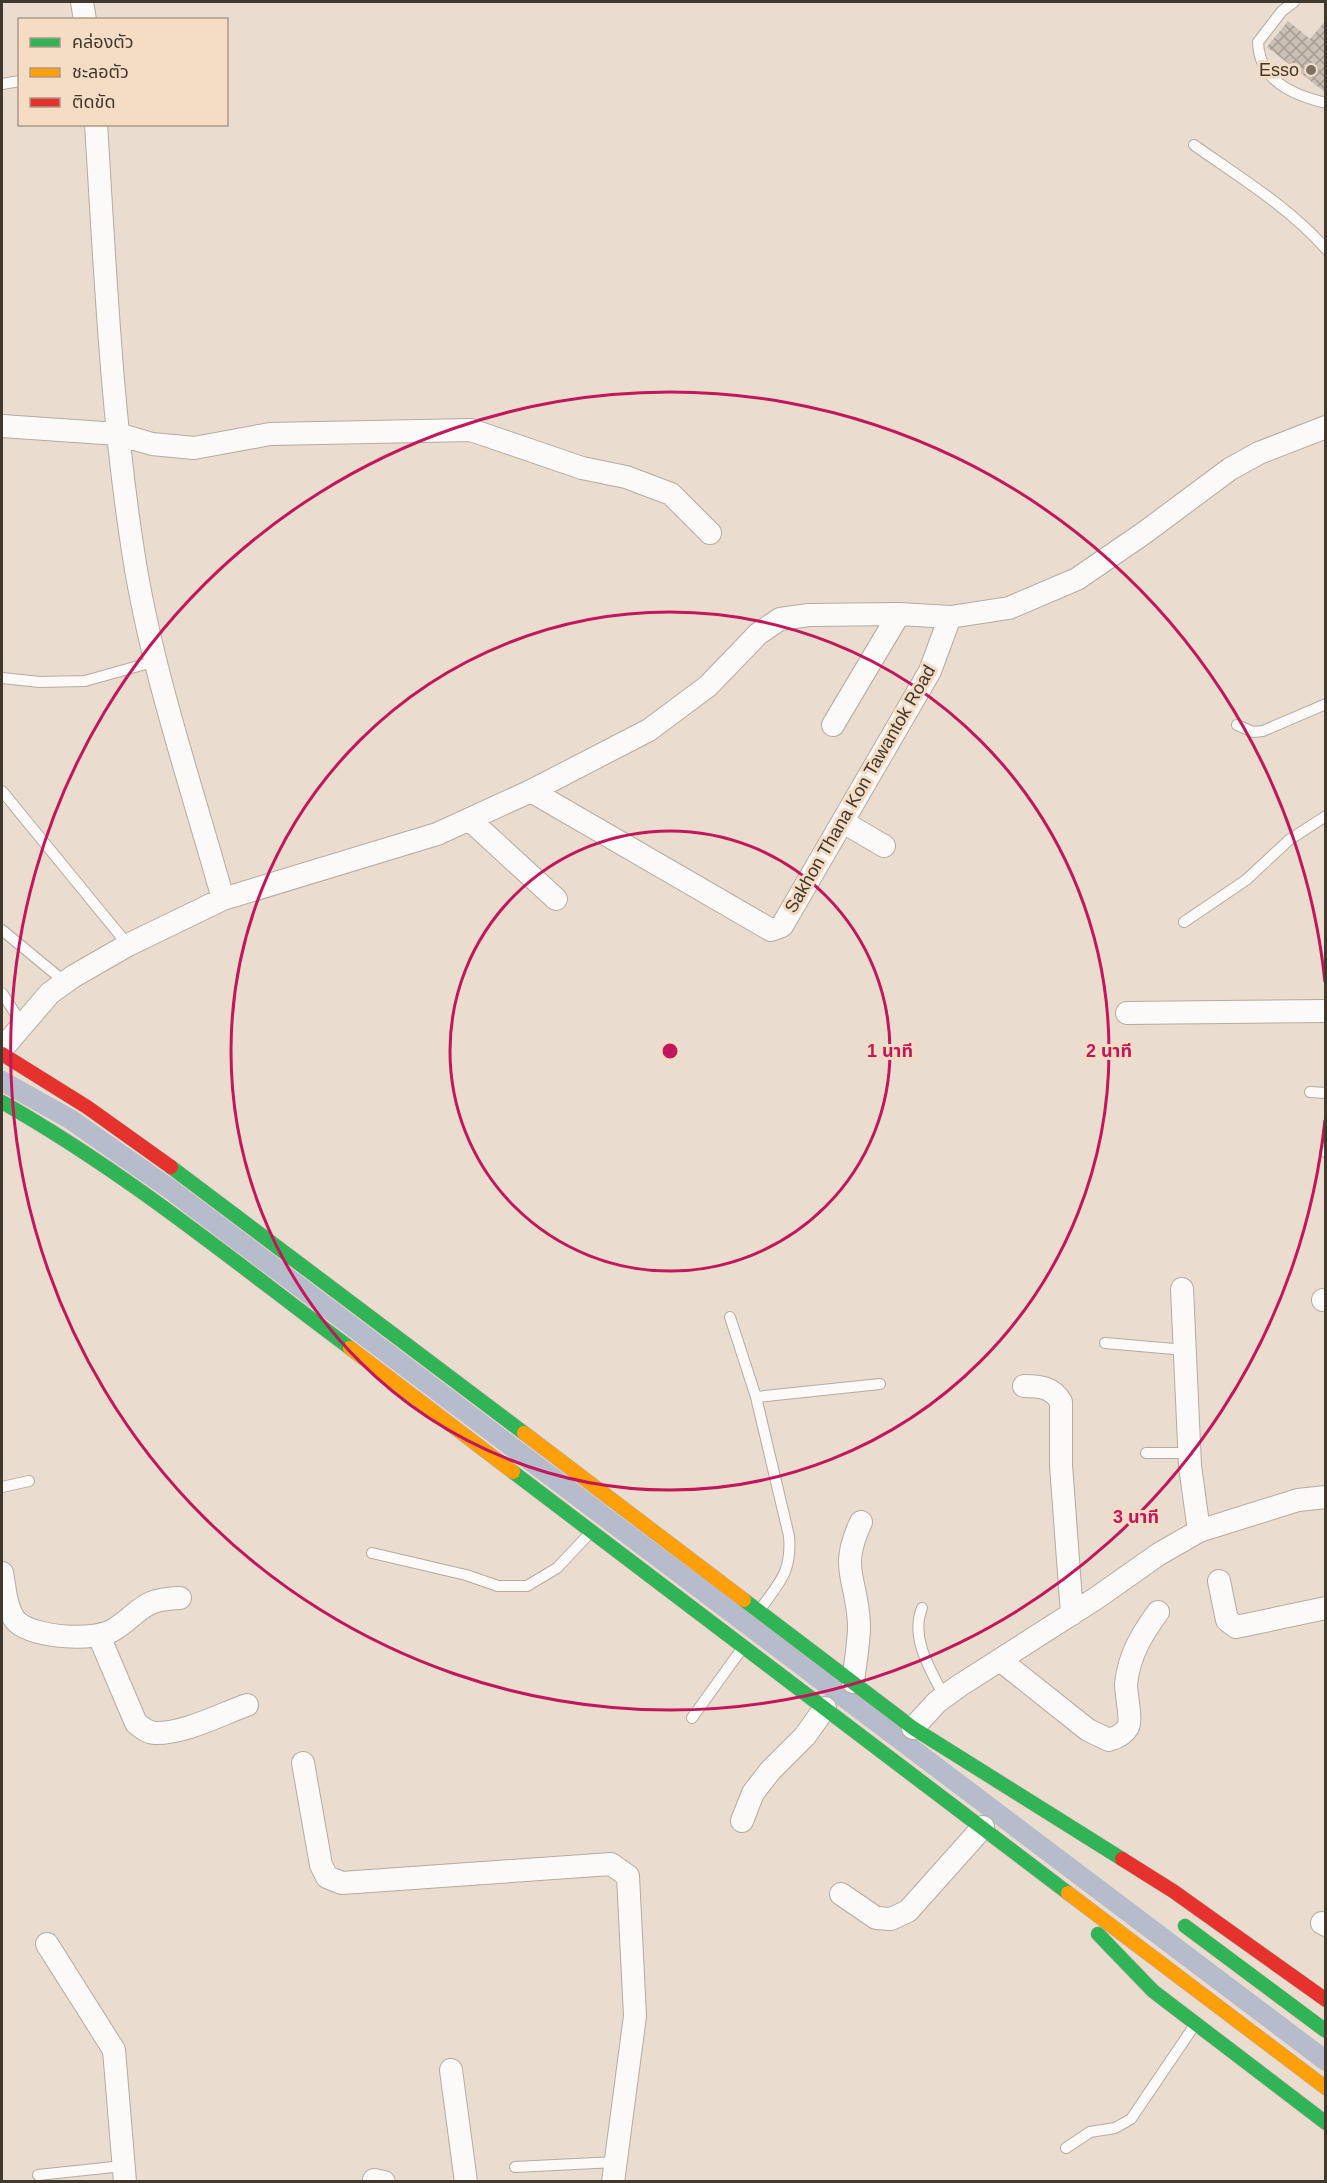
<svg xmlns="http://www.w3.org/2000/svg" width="1327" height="2183" font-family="Arial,'Noto Sans Thai',sans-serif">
<defs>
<pattern id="building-cross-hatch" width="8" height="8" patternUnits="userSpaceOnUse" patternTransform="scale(1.5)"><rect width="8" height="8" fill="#cabfb4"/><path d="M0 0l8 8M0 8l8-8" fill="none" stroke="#a59c93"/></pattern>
</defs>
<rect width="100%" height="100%" fill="#eadccf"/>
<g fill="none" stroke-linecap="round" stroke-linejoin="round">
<path stroke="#b6bccc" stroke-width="20" d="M2,1081L70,1119L170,1189L1326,2061"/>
</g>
<path fill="url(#building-cross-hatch)" d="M1326,20V93L1267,47L1288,21L1310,39Z"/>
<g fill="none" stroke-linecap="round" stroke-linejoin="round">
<defs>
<path id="lane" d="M1294,2L1282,11L1258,42C1259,80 1292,95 1326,103
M2,84L20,81
M1194,145C1239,177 1289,207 1326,249
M2,678L40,682L85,681L156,661
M1237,725L1253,732L1263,731L1326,704
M2,791L128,945
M1184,922L1246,880L1289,840L1326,816
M2,930L65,982
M2,993L22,1024
M1310,1092L1326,1093
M1325,1152H1326
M730,1317L756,1397L789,1536C792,1571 780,1582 761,1608
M1105,1343L1186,1350
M756,1397L880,1384
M1146,1453H1190
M2,1487L29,1481
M372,1553L466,1575L498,1586H527L557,1568L590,1533
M922,1608C910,1638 930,1669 944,1696
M692,1718L741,1650
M1066,2148L1090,2132L1115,2128L1131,2119L1194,2026
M515,2167L616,2162
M38,2175L123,2166"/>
<path id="street" d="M82,2L85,20
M96,124C105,266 111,410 133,551C151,669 191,784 223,899
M2,426L118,434L152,444L194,448L270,434L471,430L582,468L626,477L671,494L710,533
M833,725L899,614
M531,791L771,930L782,926L930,671L950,617
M470,820L556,899
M843,822L884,846
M1127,1013L1326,1011
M2,1049L50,993L74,976L128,945L223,899L437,834L531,791L649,730L708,686L758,634L780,619L809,615L899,614L950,617L1009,608L1077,579L1144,533L1230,469L1259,453L1326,427
M1182,1289L1190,1466L1199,1531
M1323,1300H1326
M1024,1386C1039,1386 1053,1387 1061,1402V1465L1072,1614
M2,1573C5,1588 6,1611 17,1622C35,1638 96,1642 115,1629C143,1610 142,1599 180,1598
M1219,1581L1227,1620L1236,1627L1326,1608
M99,1636L136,1723C142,1728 148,1733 156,1733C186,1733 219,1715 247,1705
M1000,1660L1088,1730L1109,1740C1116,1738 1124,1734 1128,1727C1132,1719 1126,1695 1126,1684C1129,1655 1142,1634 1158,1612
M853,1682C855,1664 859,1644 859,1626C858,1579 838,1571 861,1522
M913,1728L937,1702L959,1686L1095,1599L1159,1554L1199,1531L1298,1500L1326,1497
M303,1763L321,1865L327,1877L342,1883L611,1864L628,1876L635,2016L613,2182
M742,1821L753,1793L770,1771L805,1736L825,1708
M841,1894L876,1918L891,1919L908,1911L983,1827
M1322,1923L1326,1925
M47,1944L114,2050L125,2182
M451,2070L466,2182
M374,2180L384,2182"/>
<path id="fast" d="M2,1102C126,1172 236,1263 350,1348
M171,1167L524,1433
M513,1472L1068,1893
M744,1600L913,1728L1122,1859
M1185,1926L1326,2031
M1098,1934L1153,1991L1326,2123"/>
<path id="slow" d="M350,1348L513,1472
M524,1433L744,1600
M1068,1893L1326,2088"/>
<path id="jam" d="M2,1054L87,1107L171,1167
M1122,1859L1173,1891L1326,2000"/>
</defs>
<use href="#lane" stroke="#b5aba1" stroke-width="12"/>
<use href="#street" stroke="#b5aba1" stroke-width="24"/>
<use href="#fast" stroke="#b5aba1" stroke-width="15"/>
<use href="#slow" stroke="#b5aba1" stroke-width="15"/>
<use href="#jam" stroke="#b5aba1" stroke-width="15"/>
<use href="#lane" stroke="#fcfaf8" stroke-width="10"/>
<use href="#street" stroke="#fcfaf8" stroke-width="22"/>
<use href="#fast" stroke="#30b455" stroke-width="14"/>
<use href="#slow" stroke="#ff9f0a" stroke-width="14"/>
<use href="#jam" stroke="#e5322d" stroke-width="14"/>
</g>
<g fill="none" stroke="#c2185b" stroke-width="3">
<circle cx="670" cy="1051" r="220"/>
<circle cx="670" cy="1051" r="439"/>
<path d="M1325 1120A659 659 0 1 1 1325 982"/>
</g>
<circle fill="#7c7166" stroke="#f5dcc4" stroke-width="2" cx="1311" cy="70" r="6"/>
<g text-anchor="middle" stroke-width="6" stroke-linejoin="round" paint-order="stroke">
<g font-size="18" fill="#40372d" stroke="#f5dcc4" text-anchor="end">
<text x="1299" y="76">Esso</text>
</g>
<g font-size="18" fill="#40372d" stroke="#f5dcc4">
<text transform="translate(860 789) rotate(-60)" y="6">Sakhon Thana Kon Tawantok Road</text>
</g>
</g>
<circle cx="670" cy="1051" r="9" fill="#c2185b" stroke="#f5dcc4" stroke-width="3"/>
<g font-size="18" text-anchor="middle" font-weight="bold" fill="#c2185b" stroke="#f5dcc4" stroke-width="6" stroke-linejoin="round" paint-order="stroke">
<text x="890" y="1057">1 นาที</text>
<text x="1109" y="1057">2 นาที</text>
<text x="1136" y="1523">3 นาที</text>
</g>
<rect width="1327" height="2183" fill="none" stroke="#40372d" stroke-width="6"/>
<rect x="18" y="18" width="210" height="108" fill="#f5dcc4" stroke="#ad9a88" stroke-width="1.5"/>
<rect x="30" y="38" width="30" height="9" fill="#30b455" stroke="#ad9a88" stroke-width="1.5"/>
<text x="72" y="48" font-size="18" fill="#40372d">คล่องตัว</text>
<rect x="30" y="68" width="30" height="9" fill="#ff9f0a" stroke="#ad9a88" stroke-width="1.5"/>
<text x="72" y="78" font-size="18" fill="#40372d">ชะลอตัว</text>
<rect x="30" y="98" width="30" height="9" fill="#e5322d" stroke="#ad9a88" stroke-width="1.5"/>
<text x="72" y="108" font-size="18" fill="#40372d">ติดขัด</text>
</svg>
